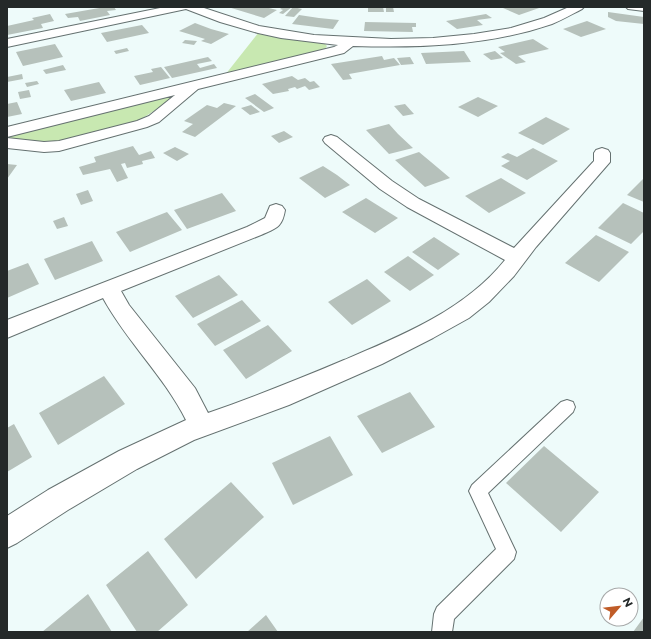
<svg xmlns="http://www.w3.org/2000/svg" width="651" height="639" font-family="Montserrat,sans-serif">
<rect width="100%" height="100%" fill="#eefbfa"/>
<path fill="#c8e8b1" d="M259,32L323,42L327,46L325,49L225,75Z
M168,96L172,97L173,99L138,121L57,142L9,140V138L13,135Z"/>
<path fill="#b6c1bb" d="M105,7H114L116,10L107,11L110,15L80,21L78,17L68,18L65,14Z
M228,7H265L277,10L264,18Z
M283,7H292L283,14L279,13L283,10L280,9Z
M293,7L302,9L294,17L285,16Z
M368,7H383L384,12H368Z
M386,7H393L394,12H386Z
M506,7H542L519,15L503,8Z
M608,12L644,17V24L616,21L608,17Z
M50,14L54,21L41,24L43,28L7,35V26L34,20L32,18Z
M486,14L492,18L477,20L483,25L457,29L446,21Z
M299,15L319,18L339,20L333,29L292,24Z
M587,21L606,29L581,37L563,29Z
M365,22L416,23V27H412L413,32L364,31Z
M195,23L211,29L229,34L211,44L201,41L205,39L179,31Z
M142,25L149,33L107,42L101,33Z
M533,39L549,49L518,56L526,62L516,64L500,53L505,52L498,47Z
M185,40L197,41L194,45L182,43Z
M55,44L63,57L23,66L16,52Z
M127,48L129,51L116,54L114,51Z
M464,51L471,62L426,64L421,53Z
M495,51L503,58L491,60L483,54Z
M382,56L384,60L394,58L400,65L349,74L352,79L343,80L331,64Z
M208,57L212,61L197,64L200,68L214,64L217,68L172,78L164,67Z
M410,57L414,64L401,65L397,58Z
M63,65L66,70L46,74L43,70Z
M161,67L170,78L140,85L134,76L153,72L151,69Z
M22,74L23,79L7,82V77Z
M292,76L298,80L305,78L310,82L314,81L320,87L309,90L305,86L297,89L295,87L288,89L289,91L273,94L262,84Z
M37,81L39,84L27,87L25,83Z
M99,82L106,93L71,101L64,90Z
M29,90L31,97L20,99L18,92Z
M255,94L274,108L264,112L245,98Z
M478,97L498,106L478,117L458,107Z
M17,102L22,114L7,117V104Z
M224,103L236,106L195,137L182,132L193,124L184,121L207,105L217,108Z
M405,104L414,114L403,116L394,106Z
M251,105L260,112L250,115L241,108Z
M546,117L570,129L543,145L518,133Z
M389,124L398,134L413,148L389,154L366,130Z
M284,131L293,137L279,143L271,136Z
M133,146L139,155L151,151L155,158L142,161L143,164L127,168L125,163L121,164L128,178L117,182L110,169L83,175L79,167L96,162L94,157Z
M175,147L189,154L177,161L163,153Z
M533,148L558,161L527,180L501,166L510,161L501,157L508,153L517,157Z
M419,152L431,162L450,178L425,187L395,160Z
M7,164L17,165L7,179Z
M323,166L337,175L350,185L325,198L299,178Z
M501,178L526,193L489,213L465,196Z
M644,178V202L627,195Z
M88,190L93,201L81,205L76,194Z
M222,193L236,211L187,229L174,210Z
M366,198L398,218L375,233L342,212Z
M623,203L644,213V231L631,244L598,228Z
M167,212L182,230L130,252L116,232Z
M64,217L68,226L57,229L53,221Z
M596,235L629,252L599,282L565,263Z
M434,237L460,254L438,270L412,252Z
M92,241L103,261L55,280L44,259Z
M408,256L434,275L410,291L384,272Z
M28,263L39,284L7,298V271Z
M219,275L238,295L193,318L175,296Z
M367,279L391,301L352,325L328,302Z
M242,300L261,321L215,346L197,324Z
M268,325L292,351L246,379L223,350Z
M104,376L125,404L58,445L39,413Z
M410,392L435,427L382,453L357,416Z
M14,424L32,457L7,472V428Z
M330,436L353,475L293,505L272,463Z
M544,446L599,492L561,532L506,483Z
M231,482L264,517L196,579L164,539Z
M148,551L188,605L157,632H137L106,585Z
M88,594L112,632H42Z
M266,615L278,632H247Z
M644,617V632H633Z"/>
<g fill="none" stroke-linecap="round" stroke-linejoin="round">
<defs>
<path id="lane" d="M567,400L573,402L575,407L573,412L488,493L516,552L514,559L454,619L452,632H432L434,614L437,607L496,549L469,491L472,485L561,402Z"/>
<path id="street" d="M165,7H201L259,26L314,35L391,39L433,38L474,34L511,28L544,18L569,7H584L582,9C572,14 562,20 552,24C488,46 420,48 353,46L344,53L198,89L159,122L147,127L59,151L44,152L7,148V138L44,142L59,141L137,121L149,116L175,95L7,137V127L334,47L338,45L281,38L258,33L220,22L186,9L7,47V39Z
M626,7H644V11L628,9Z
M331,135L337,137L392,181L419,199L514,248L594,161V153L596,150L602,148L608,150L610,153V162L536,247L514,276L489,302L469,318L433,338L382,364L289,405L194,440L137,469L68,510L17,543L7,548V516L48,490L119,451L186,420C164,376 127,342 103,298L7,338V320L247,227L265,218L270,206L276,204L282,206L285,210C282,228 276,228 261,235L121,291L129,305L195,388L208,413C254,397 299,379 344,360C401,336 465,310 505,260L407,207L380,189L325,143L323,140L325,137Z"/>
</defs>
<use href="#lane" stroke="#657170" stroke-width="2"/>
<use href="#street" stroke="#657170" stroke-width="2"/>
<use href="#lane" fill="#fff" fill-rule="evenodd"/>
<use href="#street" fill="#fff" fill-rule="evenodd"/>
</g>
<rect width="651" height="639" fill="none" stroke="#242929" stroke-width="16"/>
<g transform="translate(619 607) rotate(62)"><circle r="19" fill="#ffffff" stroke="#a7a9a9"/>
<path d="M0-3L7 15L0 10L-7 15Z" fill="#c05c28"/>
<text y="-6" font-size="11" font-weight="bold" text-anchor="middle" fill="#242929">N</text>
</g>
</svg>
